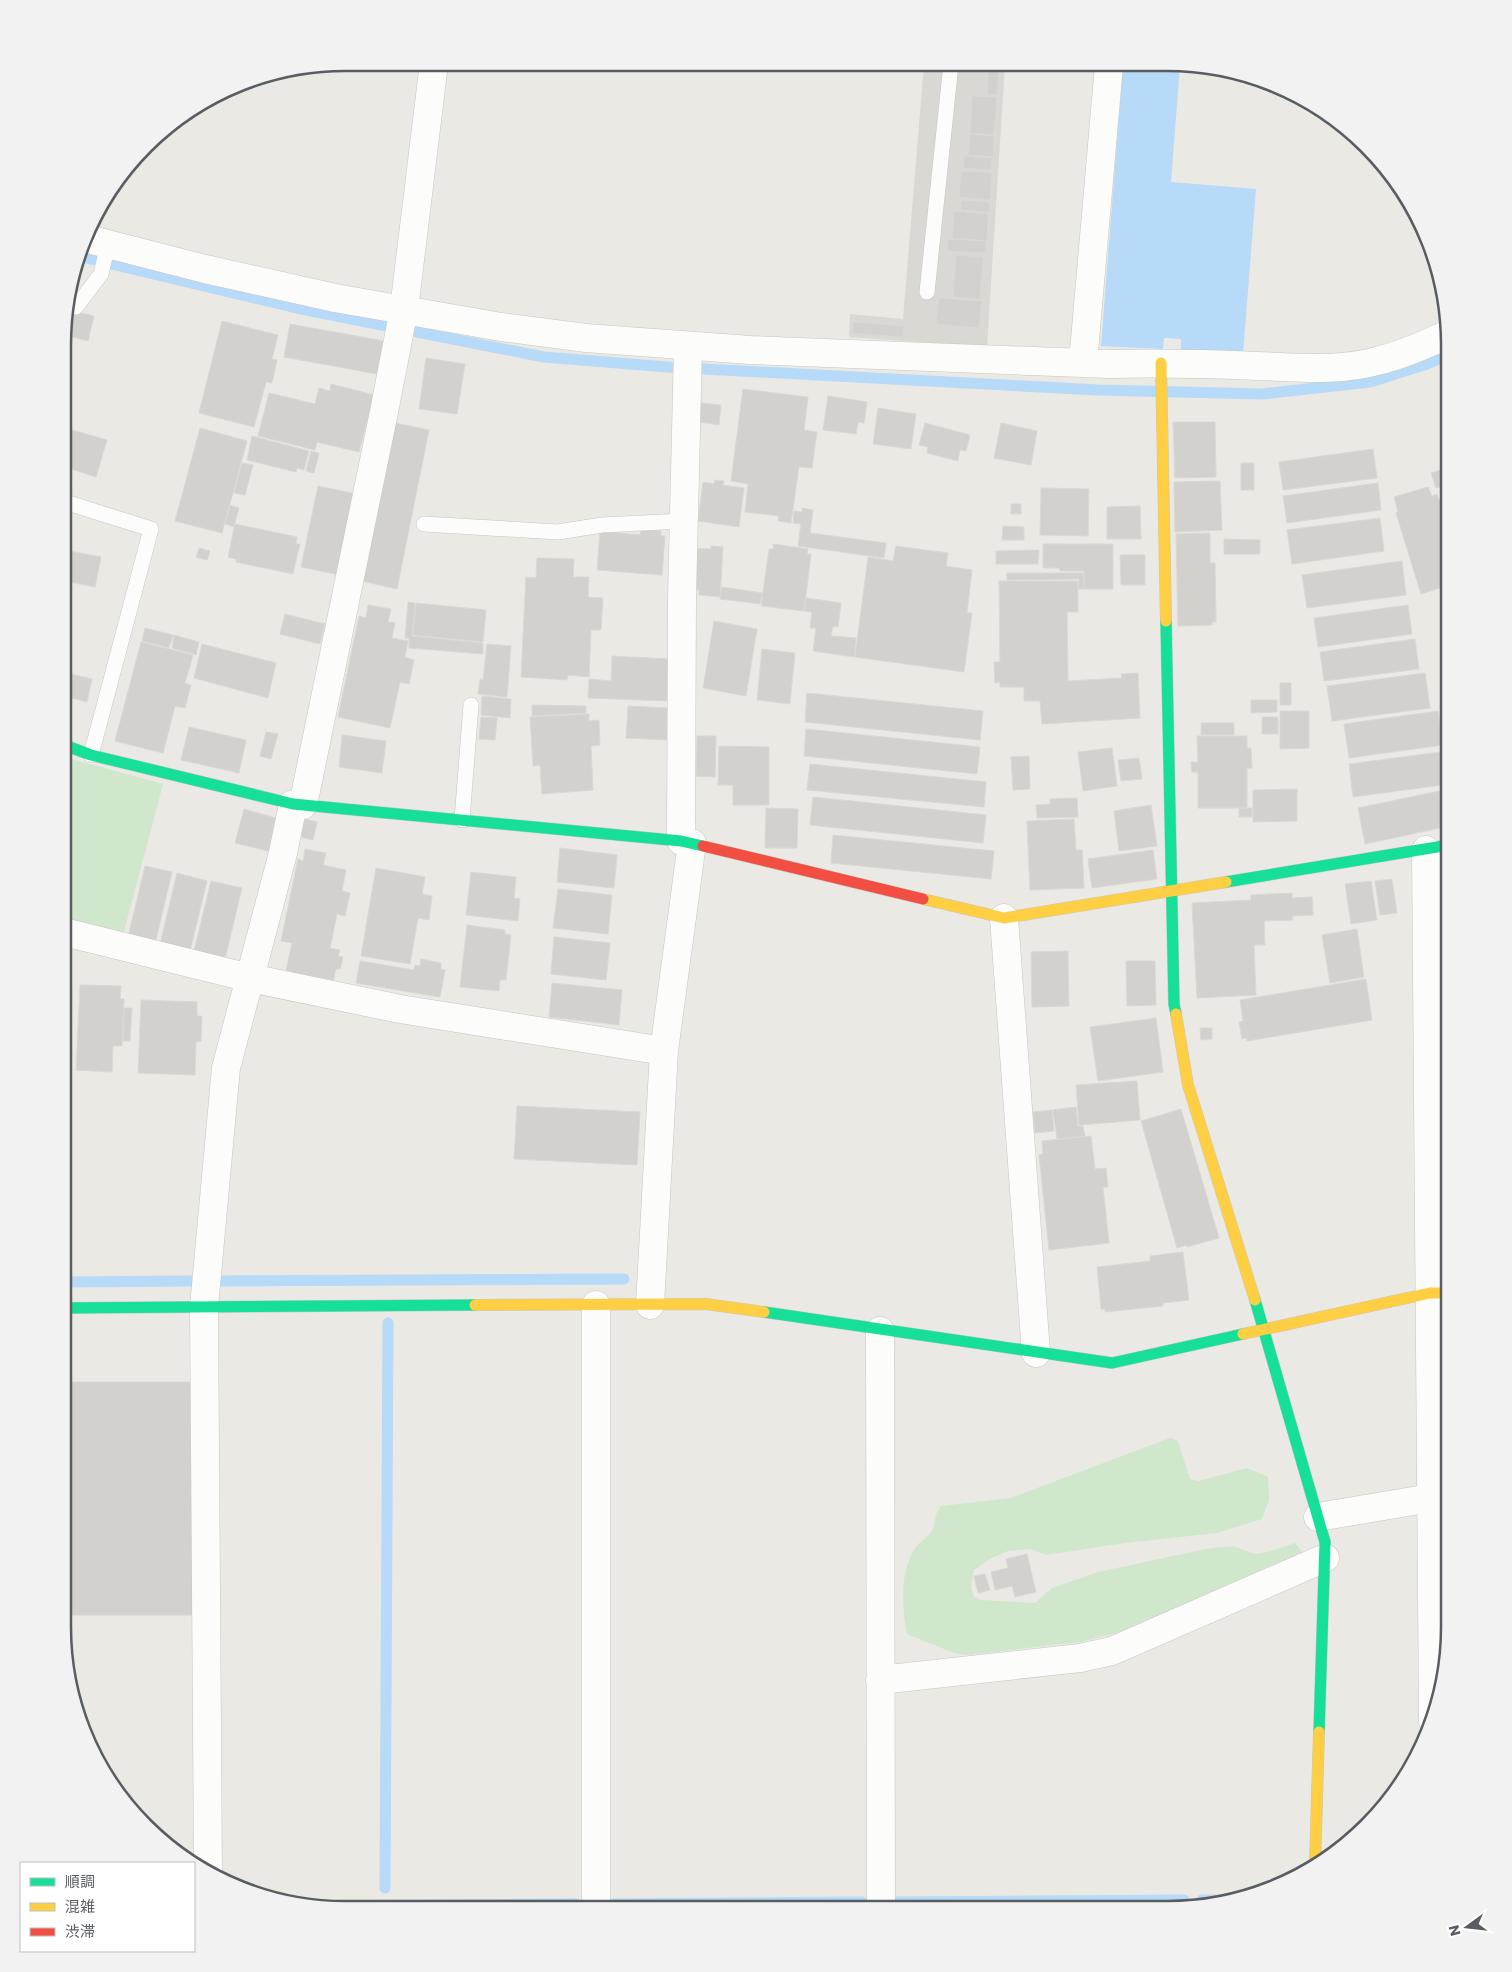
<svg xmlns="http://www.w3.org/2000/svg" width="1512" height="1972" font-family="Poppins,'Noto Sans JP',sans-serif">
<rect width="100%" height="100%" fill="#eae9e3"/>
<path fill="#d9d8d3" d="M924,64H1005L987,347L849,337L850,314L903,319Z"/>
<path fill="#d0e7ce" d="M64,757L163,784L122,939L64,925Z
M1170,1438L1178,1441L1190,1479L1199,1481L1247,1468L1268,1477L1269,1500L1262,1519L1217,1533L1125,1543L1046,1555L1030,1549L1008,1551L990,1559L974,1570L971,1587L974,1597L982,1600L1035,1603L1052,1588L1098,1572L1206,1549L1233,1546L1255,1554L1267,1552L1295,1543L1304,1554L1272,1572L1117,1633L1080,1642L967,1655L954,1653L907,1634C902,1606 899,1572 916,1547C920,1541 929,1537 932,1531C936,1522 934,1514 941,1506L1011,1498Z"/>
<path fill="#b6daf7" d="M1123,65H1180L1171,182L1256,189L1243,354L1181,350V339L1164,338L1163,349L1101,346Z"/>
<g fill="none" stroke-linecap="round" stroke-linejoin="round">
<path stroke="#b6daf7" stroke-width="11" d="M82,257L301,309L544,357L667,367L1098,390L1262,394L1370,382L1427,364L1449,354
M222,1281L624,1279
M63,1282L192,1281
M385,1888L388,1323
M1202,1900H1238
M897,1902L1184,1900
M614,1904L862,1902
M303,1906L576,1904"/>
</g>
<path fill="#d2d1cd" stroke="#dad8d2" d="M989,65L999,66L997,95L987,94Z
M972,96L997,97L994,135L970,133Z
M970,134L994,136L993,157L968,155Z
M964,156L992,158L991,170L963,168Z
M961,171L992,173L990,200L959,197Z
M961,200L990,202L989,212L961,210Z
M954,211L988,214L987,241L952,238Z
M948,239L986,241L985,253L947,251Z
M956,255L983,257L980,299L953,297Z
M939,298L982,301L979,328L936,324Z
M65,309L94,316L88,341L65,335Z
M222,321L278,335L272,359L277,360L272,383L266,382L254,427L199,413Z
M853,322L904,326L903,337L852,333Z
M290,324L384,341L377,374L284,357Z
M426,358L465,364L457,414L419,409Z
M331,384L374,395L359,452L317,442L315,450L258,436L269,393L315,404L319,388L330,391Z
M743,389L808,397L804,430L817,432L812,468L799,467L791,523L778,521L779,516L745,512L748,484L731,481Z
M828,396L867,402L864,423L858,422L856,434L823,430Z
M701,403L721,405L719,425L699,422Z
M878,408L916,414L911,449L873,444Z
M1173,422H1215L1216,477L1175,478Z
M395,423L429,430L397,589L362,581Z
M925,423L970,435L966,451L960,450L958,461L927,453L928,447L919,445Z
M1001,423L1037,431L1031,465L994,458Z
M200,428L247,441L222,533L175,521Z
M69,429L107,440L96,477L65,467V444Z
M252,436L309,451L304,470L297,468L296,472L247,460Z
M1373,449L1377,478L1283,490L1279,462Z
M311,451L319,453L314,473L306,471Z
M242,463L253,465L245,495L234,493Z
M1241,463H1254V490H1241Z
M1446,468L1449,484L1436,488L1431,473Z
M715,480L724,481L723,485L744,488L739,527L698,521L703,482L714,484Z
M1220,481L1222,530L1175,532L1174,482Z
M1378,483L1381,510L1287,523L1283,496Z
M318,486L356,494L340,575L301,567Z
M1428,487L1432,496L1437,494L1439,500L1449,496V585L1421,594L1396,513L1398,512L1394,497Z
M1041,488L1089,489L1088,536L1040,535Z
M1011,504H1021V514H1011Z
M230,505L239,508L234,527L225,524Z
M1140,506L1141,539H1107V507Z
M802,508L813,510L810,533L886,543L884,558L798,546L801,524L793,523L794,511L802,512Z
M1380,518L1384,551L1292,564L1287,530Z
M235,524L297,537L296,544H300L293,574L236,562V559L228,557Z
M1003,526L1024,527V540H1002Z
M641,530L661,531V536H665L662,575L597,570L600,531L640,535Z
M1210,533V563H1215L1216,622H1212V625L1178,626L1176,534Z
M1224,539L1260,540V554H1224Z
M773,544L808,549L807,554H811L804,611L761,606L769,549H773Z
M1043,544H1113V589H1084V571H1060L1059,568H1043Z
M711,546L723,547L720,597L699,595V590L690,589L692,548L711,549Z
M896,546L948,553L946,566L972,570L967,613H972L964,672L855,657L868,557L893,561Z
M199,548L210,551L207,560L196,557Z
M65,550L101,557L95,587L64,581Z
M1039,550L1038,564H996V551Z
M1120,555H1145V585H1121Z
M537,558L574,559L573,577H589L588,597L603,598L601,630H591L589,677L568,675L567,680L521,677L526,577L536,578Z
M1402,561L1406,595L1307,608L1302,575Z
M1007,573H1083L1084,589H1079V579L1007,580Z
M999,581H1078V612H1067L1068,681L1122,678L1121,674L1138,673L1140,718L1042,724L1040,701H1024V687H1000V682L995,683L994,662H1000Z
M722,587L762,593L760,604L720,599Z
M806,598L841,603L838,627L833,626L831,636L856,638L854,657L813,651L816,628H810L812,612L804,611Z
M408,602L415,603L412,636L483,643V654L409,648V638H405Z
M416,603L486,610L483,642L413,635Z
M368,605L391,609L388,622L395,623L392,638L408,641L405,657L414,660L409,684L400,682L390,728L338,717L359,616L366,618Z
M1408,605L1412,634L1318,647L1314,618Z
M285,614L325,624L320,644L280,634Z
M714,621L757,629L746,696L703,688Z
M145,628L173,635L169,648L142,641Z
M174,635L199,642L196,655L172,648Z
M1415,639L1419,669L1324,681L1320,652Z
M141,642L193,655L185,683L191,685L185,708L175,706L163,753L115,741Z
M202,644L276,663L268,698L194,678Z
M487,644L511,646L507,697L478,694L480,679L483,680Z
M762,649L795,653L790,704L757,700Z
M612,656L670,659L669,701L588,698L589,679L611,681Z
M67,673L92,679L87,702L64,696V684Z
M1425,673L1430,708L1332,721L1327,686Z
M1280,683H1291V705H1280Z
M807,693L983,711L980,740L805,722Z
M482,696L511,699L510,718L481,715Z
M1251,700H1277V712L1251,713Z
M532,705L586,706V713L532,716Z
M628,706L668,708L667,740L626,738Z
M1280,711H1309V748L1280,749Z
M1438,711L1443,745L1349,758L1344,724Z
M589,714V721L599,720L600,745L591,746L593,790L542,794L540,765L533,766L530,717Z
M481,717L497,718L495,740L479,739Z
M1262,717H1278V734H1262Z
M1201,723H1234V735H1201Z
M189,727L246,740L239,773L181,760Z
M806,729L980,747L977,774L804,756Z
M266,732L278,734L271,759L260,756Z
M342,735L386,741L382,773L339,767Z
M697,736H716L715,777L696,776Z
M1197,736H1247V748H1251L1252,768H1247V808H1198V772H1192L1191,762H1198Z
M719,746L769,747V805H733V785H718Z
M1112,748L1117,786L1083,791L1078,752Z
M1448,751L1449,784L1353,797L1349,764Z
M1029,756L1030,789L1013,790L1011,757Z
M1139,758L1142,779L1121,781L1118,760Z
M810,764L986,782L984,807L807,790Z
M1297,789V821L1253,822V790Z
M1449,789V826L1365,844L1358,808Z
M813,797L986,815L983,843L810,825Z
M1077,798L1078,817L1037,818L1036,805L1050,804V799Z
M1151,805L1157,846L1119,851L1114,811Z
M766,808L798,809L797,848H765Z
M1239,808H1252V817H1239Z
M244,809L276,818L268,851L235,843Z
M305,819L317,822L313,840L301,837Z
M1074,819L1076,850H1082L1084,888L1030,890L1027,821Z
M833,835L994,851L991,879L831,863Z
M560,848L617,855L614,888L557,882Z
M305,849L326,853L323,865L346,870L342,891L350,893L345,916L337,914L330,948L340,950L338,956L343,957L340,969H336L333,982L286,971L292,943L281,941L298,859L303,861Z
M1153,850L1157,879L1092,888L1088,859Z
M145,866L172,872L155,944L128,937Z
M376,868L425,877L422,894L432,896L429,920L418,918L410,964L361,956Z
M471,872L516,877L514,898L520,899L518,921L466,915Z
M177,873L207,881L190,951L160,944Z
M1392,879L1397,913L1380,915L1375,881Z
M211,881L242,888L225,959L194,951Z
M1371,881L1377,920L1351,924L1345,884Z
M558,889L612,895L608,934L553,928Z
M1292,893V898L1312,897L1313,915L1292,916L1293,920L1264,921L1265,945H1254L1256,995L1197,998L1192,903L1251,900V895Z
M467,925L505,930V934L511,935L506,980H500L499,991L460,987Z
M1357,929L1364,977L1330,983L1322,935Z
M554,937L610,943L606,980L551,974Z
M1068,951L1069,1006L1032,1007L1031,952Z
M421,959L441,963V969L445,970L440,997L356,983L360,961L414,970L415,965L420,966Z
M1126,961H1155L1156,1005L1127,1006Z
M1366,979L1372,1020L1247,1041V1038L1242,1039L1239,1022L1243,1021L1240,1000Z
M1445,980H1449V998H1445Z
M552,983L622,990L619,1025L549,1017Z
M80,985L121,986L120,999H124L122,1046H113L112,1072L76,1070Z
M141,1000L197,1002V1016H202L201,1041L196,1042L195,1075L138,1073Z
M1446,1004H1449V1018H1446Z
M124,1008H132L130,1041H123Z
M1156,1018L1163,1072L1098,1081L1090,1027Z
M1200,1028H1212V1039L1201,1040Z
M1137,1081L1140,1120L1079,1125L1076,1085Z
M517,1106L640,1112L637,1165L514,1159Z
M1076,1107L1078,1126H1083L1085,1136L1057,1139L1053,1110Z
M1181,1109L1219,1238L1187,1247V1245L1177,1248L1141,1121Z
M1052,1110L1054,1131L1035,1133L1033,1112Z
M1091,1136L1095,1169L1106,1168L1108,1187H1103L1109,1243L1049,1250L1039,1155L1043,1154L1042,1141Z
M1183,1252L1189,1300L1163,1303V1306L1105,1312V1309H1101L1097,1267L1150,1261V1256Z
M63,1382H193L194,1615H63Z
M1027,1554L1036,1592L1015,1597L1012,1586L995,1590L991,1572L1008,1568L1006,1559Z
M985,1574L990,1590L978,1593L974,1576Z"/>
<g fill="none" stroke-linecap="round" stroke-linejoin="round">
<defs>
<path id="lane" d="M927,292L951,64
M76,307L101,274L108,244
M65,502L151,529L91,755
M424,524L558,532L602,525L683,521
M462,820L471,705"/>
<path id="street" d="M88,239L205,269L335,298L501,327L586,338L750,350L1109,364C1158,363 1207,364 1257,366C1297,367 1338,372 1377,361C1402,355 1425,345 1448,334
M1083,363L1109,65
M303,805L384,412L404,309L434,63
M681,841L682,598L688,347
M1426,850L1433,1721
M1004,918L1036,1353
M64,932L250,978L400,1009L664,1051
M596,1305V1908
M650,1305L664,1051L692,843
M880,1331L881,1909
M1318,1517L1431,1498
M880,1680L1080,1658L1112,1651L1325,1558
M208,1872L204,1307L226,1068L283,853L293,804"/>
<path id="fast" d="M1166,621L1174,1004L1176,1014
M64,745L91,755L293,804L681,841L703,846
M1226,882L1449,845
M1255,1300L1325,1542L1319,1732
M63,1308L475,1305
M764,1312L1112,1363L1243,1334"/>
<path id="slow" d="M1161,363L1166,621
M923,899L1004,918L1226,882
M1176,1014L1188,1085L1255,1300
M475,1305L706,1304L764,1312
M1243,1334L1430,1293H1449
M1315,1865L1319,1732"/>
<path id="jam" d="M703,846L923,899"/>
</defs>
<use href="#lane" stroke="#c6c6c4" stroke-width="16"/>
<use href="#street" stroke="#c6c6c4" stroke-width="29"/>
<use href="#fast" stroke="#c6c7c5" stroke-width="12"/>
<use href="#slow" stroke="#c6c7c5" stroke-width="12"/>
<use href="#jam" stroke="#c6c7c5" stroke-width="12"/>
<use href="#lane" stroke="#fcfcfb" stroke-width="15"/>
<use href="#street" stroke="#fcfcfb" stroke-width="28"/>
<use href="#fast" stroke="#16e098" stroke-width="11"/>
<use href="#slow" stroke="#ffcf43" stroke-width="11"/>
<use href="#jam" stroke="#f24e42" stroke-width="11"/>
</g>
<path d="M0 0H1512V1972H0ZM345 71H1167A274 274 0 0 1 1441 345V1627A274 274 0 0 1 1167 1901H345A274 274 0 0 1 71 1627V345A274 274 0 0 1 345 71Z" fill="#f2f2f2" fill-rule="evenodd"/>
<path fill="none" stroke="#595d62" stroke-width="2.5" d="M345 71H1167A274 274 0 0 1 1441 345V1627A274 274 0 0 1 1167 1901H345A274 274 0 0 1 71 1627V345A274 274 0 0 1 345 71Z"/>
<rect x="20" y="1862" width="175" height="90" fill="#ffffff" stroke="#bdbec0"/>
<rect x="30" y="1878" width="25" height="8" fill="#16e098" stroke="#bdbec0"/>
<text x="65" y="1887" font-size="15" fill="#595d62">順調</text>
<rect x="30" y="1903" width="25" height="8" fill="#ffcf43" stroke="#bdbec0"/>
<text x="65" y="1912" font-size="15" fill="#595d62">混雑</text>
<rect x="30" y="1928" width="25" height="8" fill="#f24e42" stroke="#bdbec0"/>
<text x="65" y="1937" font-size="15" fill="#595d62">渋滞</text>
<g transform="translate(1467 1927) rotate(255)" stroke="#ffffff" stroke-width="4" paint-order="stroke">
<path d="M0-4L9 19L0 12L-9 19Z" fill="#595d62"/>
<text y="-8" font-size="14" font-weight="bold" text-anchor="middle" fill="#595d62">N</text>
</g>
</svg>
